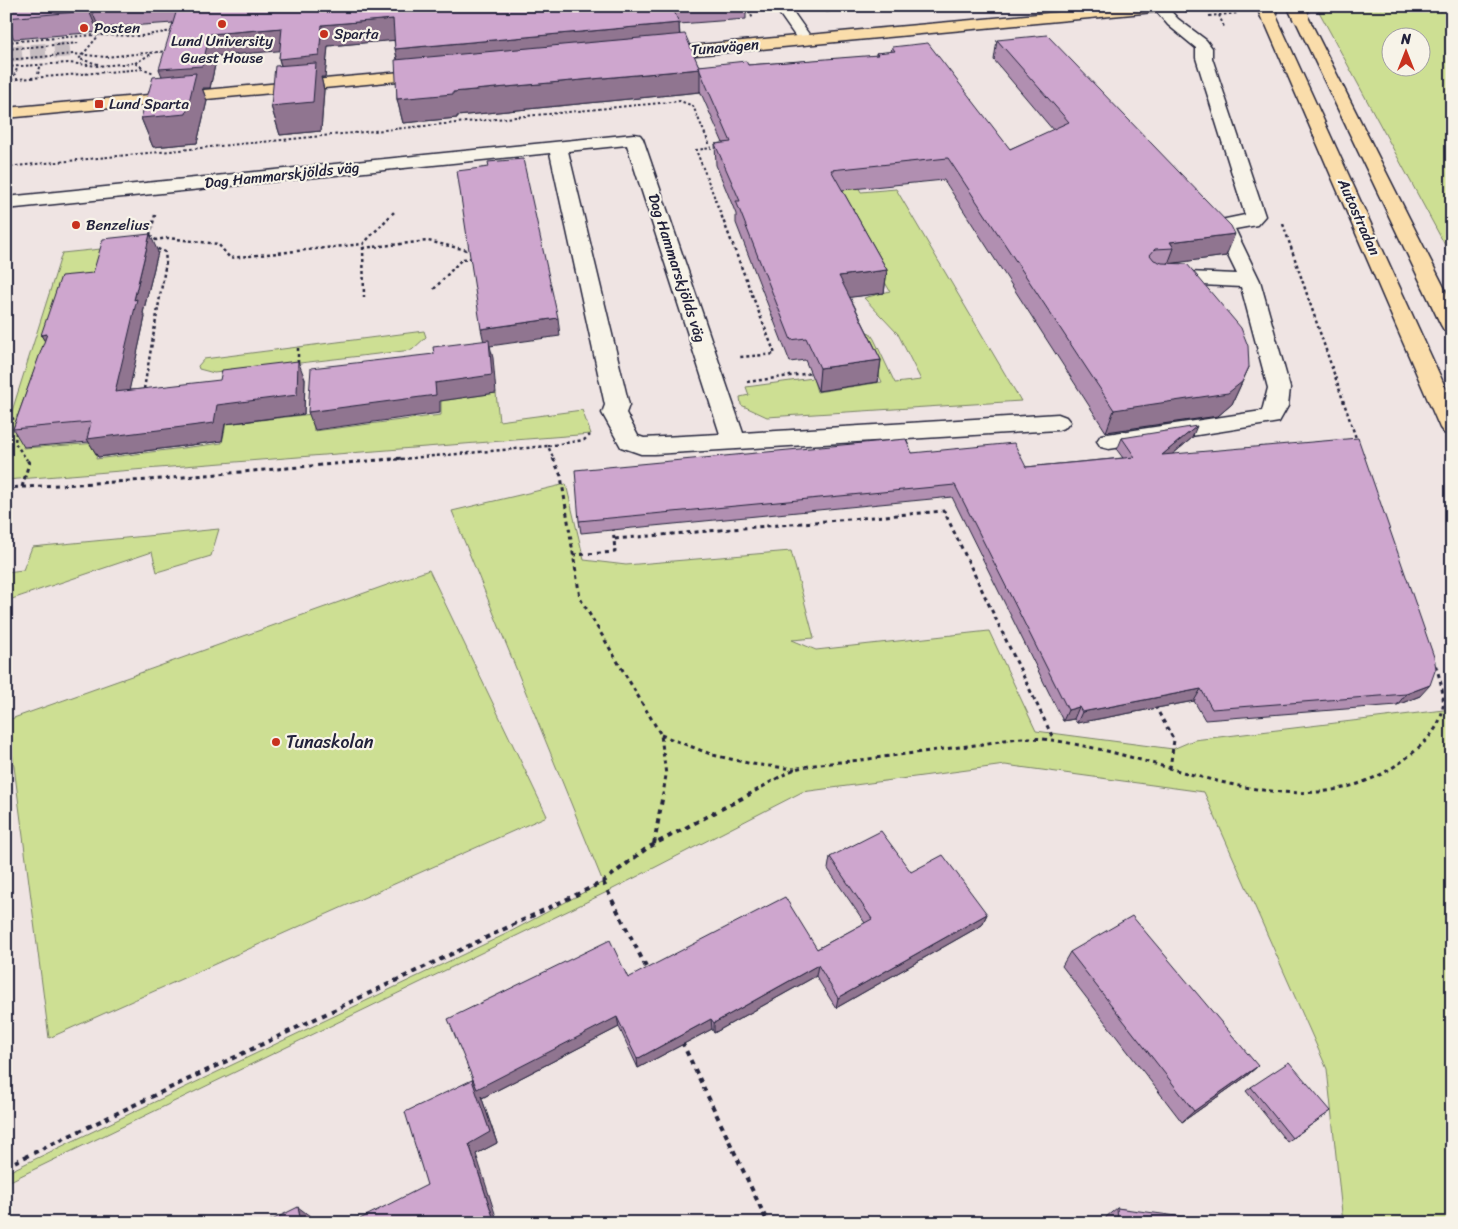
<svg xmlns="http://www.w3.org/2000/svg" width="1458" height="1229" font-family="Sriracha,sans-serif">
<rect width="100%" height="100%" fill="#efe4e3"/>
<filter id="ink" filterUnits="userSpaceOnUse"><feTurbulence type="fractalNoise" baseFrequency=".02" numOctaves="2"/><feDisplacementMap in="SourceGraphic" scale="10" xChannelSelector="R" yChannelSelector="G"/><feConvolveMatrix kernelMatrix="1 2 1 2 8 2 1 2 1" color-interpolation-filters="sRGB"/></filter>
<g filter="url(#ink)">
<path fill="#cddf93" stroke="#788067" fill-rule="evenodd" d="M1316,6H1452V258ZM1390,38H1420V68H1390Z
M805,89L861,192L896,189L1021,401L767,417L741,405L740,397L749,395L746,387L813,378L817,392L882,382L866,349L864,331L870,333L874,339L895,383L921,380L898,334L864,298L890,291L840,206Z
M140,245L35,408L23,448L99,443L96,459L222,443L226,424L312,414L314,431L441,415V401L496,393L499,421L582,410L591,434L6,480V430L62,253Z
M424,331L426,337L412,350L214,373L199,369L198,366L204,359Z
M566,484L584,560L626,565L791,551L814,638L792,640L816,650L989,631L1036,731L1173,749L1194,740L1452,709V1223H1343L1327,1069L1204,792L1005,765L802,792L609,891L6,1183V1173L508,933L603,882L452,511Z
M219,529L211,556L157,572L152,552L6,601V572L23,570L32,547Z
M429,570L547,816L49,1038L8,720Z"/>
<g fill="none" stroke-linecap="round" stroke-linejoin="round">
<path stroke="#c6bdc1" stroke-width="16" stroke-dasharray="16 8" stroke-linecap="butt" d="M6,54L74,49"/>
<defs>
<path id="minor" d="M774,6H789L813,40L810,43H800Z
M1152,6H1166L1178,19L1206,40L1212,48V58L1265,216L1257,225L1235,229L1260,281L1290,388L1288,406L1279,422L1109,449L1101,447L1097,441L1101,435L1262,411L1268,388L1241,287L1162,283L1155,281L1152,277L1155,273L1162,271L1237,274L1213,225L1216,221L1245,215L1196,58V48L1168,25Z
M634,134L640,135L643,139L743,433L1058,414L1066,417L1070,422L1066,427L1058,430L654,454H641L621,447L602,413L605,405L550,153L6,209V197ZM627,145L720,434L644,438L638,436L626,413L629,405L568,151Z"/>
<path id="major" d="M1125,6H1182L1175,10L654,59L648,57L646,54L648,51L654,49Z
M434,69L440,71L442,74L440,77L6,118V108Z"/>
<path id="highway" d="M1301,13L1306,14L1308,17L1452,303V331L1444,330L1441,325L1294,17L1296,14Z
M1270,14L1275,15L1277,18L1452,402V436L1444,433L1440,428L1263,18L1265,15Z"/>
</defs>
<use href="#minor" stroke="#22223b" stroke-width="3"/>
<use href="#major" stroke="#22223b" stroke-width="3"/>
<use href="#highway" stroke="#22223b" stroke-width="3"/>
<path stroke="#22223b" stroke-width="2" stroke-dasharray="2.5 2.5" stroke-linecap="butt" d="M747,6L753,19
M1350,6L1452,11
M1219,15L1224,27
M1209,16L1238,13
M6,42L95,35L141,36L172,31
M6,49L79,43
M6,60L74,54L106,57L167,51
M135,63L153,53
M98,64L79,59L99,35
M6,67L68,63L98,66L134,63L144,68
M38,74L41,64
M14,76L18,66
M6,80L144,69L154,73
M6,167L680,101L693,106L711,148L696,150L716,201"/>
<path stroke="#22223b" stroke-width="2.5" stroke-dasharray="3 3" stroke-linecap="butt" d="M715,199L775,354L739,357
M1283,224L1357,441
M150,235L156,240L168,238L218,244L230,258L363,244L395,211
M150,235L155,215
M363,247L364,297
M363,248L428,241L471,251
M434,289L462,259L474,258
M298,348V364
M747,382L811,373
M144,389L166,262L165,252L153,247
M6,422L19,416
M16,432L15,443L27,460
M548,446L584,440L590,435
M389,460L548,446L554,460"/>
<path stroke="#22223b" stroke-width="3" stroke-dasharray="4 4" stroke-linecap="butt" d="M553,458L561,476L580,598L661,735L666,775L663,795
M22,487L29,463L26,458
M6,488L149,480L403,458
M613,527L614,539
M573,555L615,552L614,539L944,511L1054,740
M1155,706L1174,740L1170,768
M661,735L713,755L752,764L795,769
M748,795C763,787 778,777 793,770C807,764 844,762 860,760C899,755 937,750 975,745C992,743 1009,738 1026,738C1047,738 1069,743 1089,747C1196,769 1319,836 1416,750C1449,721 1448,700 1434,661"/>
<path stroke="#22223b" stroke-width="4" stroke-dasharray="5 5" stroke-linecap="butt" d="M654,844L663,794
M603,882L648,971
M682,1042L768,1223
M6,1166L603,882L647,848L750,794"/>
<use href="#minor" fill="#f7f3e8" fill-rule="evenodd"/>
<use href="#major" fill="#faddab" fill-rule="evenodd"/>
<use href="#highway" fill="#faddab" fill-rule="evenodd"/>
<defs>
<path id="highway-bridge" d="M1265,6L1270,18
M1296,6L1301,17"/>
</defs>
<use href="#highway-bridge" stroke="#22223b" stroke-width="19" stroke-linecap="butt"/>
<use href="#highway-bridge" stroke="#faddab" stroke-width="16"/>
</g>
<path fill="#b18fb1" stroke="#22223b" d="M10,6H746V19L679,24L680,35L699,66L748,65L876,56V53L891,52L892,47L1010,149L1053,130L994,60L997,40L1226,256L1172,263L1249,367L1232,404L1218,416L1106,432L944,180L842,190L887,270L884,293L850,297L881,360L878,382L818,391L805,360L790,362L736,223V214L716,165L715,144L723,143L700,91V92L457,116V118L403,123L397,99V60L394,40L328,46L325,77H321L324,90L321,131L280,135L271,106L281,66L279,59L280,50L217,56L210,88H202L207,101L197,143L153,147L141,118L162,76L173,23L99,28L98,32L14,39L6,22V14Z
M823,6H886L826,12Z
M158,252L143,313L145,317L129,390L305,379L304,414L225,424L222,441L98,457L89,442L24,447L13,429L45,341L41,335L93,273Z
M1122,438H1192L1173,454L1420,696L1397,705L1205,720L1194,701L1077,723L1074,719L1063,721L952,497L581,533L579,521L912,453L1026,467L1123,458L1117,450Z
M830,857L911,872L987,914L982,925L836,1008L816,976L714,1033L712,1029L638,1068L619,1027L482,1098L481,1096L497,1143L476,1154L427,1185L472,1080L628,978L817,949L865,923L828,869Z
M1070,952L1258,1066L1244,1078L1182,1122L1062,966Z
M1251,1087L1331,1111L1287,1142L1246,1091Z
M1117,1208L1199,1223H1107L1106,1217Z"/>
<path fill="#907490" stroke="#22223b" d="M827,6H886L826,12Z
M90,7L99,28L98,32L89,11Z
M393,19L398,40L328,46L325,77H321L324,90L321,131L280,135L271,106L286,81L279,59L322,25Z
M679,23L680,45L400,70L395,49Z
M282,28L289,50L217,56L210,88H202L207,101L197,143L153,147L141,118L168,91L159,69L210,34Z
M700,69V92L457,116V118L403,123L397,99L453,92Z
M150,234L158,252L143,313L145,317L125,410L115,392L134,300Z
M1235,234L1226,256L1168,264L1174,248L1170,242Z
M887,270L884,293L837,299L839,276Z
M558,318L560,336L490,346L493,358L496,393L440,401V413L315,430L308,412L435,383L485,347L481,329Z
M47,334L52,353L41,335Z
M881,360L878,382L818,391L820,368Z
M298,361L305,379L304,414L225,424L222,441L98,457L87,439Z
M1249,367L1232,404L1218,416L1106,432L1114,410Z
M1197,426L1192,438L1157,467L1162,455Z
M1430,685L1420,696L1397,705L1406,694Z
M1201,689L1194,701L1077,723L1082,712Z
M1079,707L1074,719L1063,721L1068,710Z
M987,914L982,925L836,1008L838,998Z
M818,965L816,976L714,1033V1023Z
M617,1017L619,1027L482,1098L481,1096L497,1143L476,1154L498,1223H495L469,1144L472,1080Z
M711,1019L712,1029L638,1068L637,1059Z
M1258,1066L1244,1078L1182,1122L1194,1111Z
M298,1207L310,1216L311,1223H301Z"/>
<path fill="#cea6ce" stroke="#22223b" d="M10,6H102L90,7L89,11L6,18V14Z
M178,6H672L679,23L395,49L393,19L322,25L319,55L279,59L282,28L210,34L202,66L159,69Z
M685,34L700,69L453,92V94L397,99L395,60Z
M1047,35L1231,226L1235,234L1170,242L1174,248L1155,249L1150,255L1154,260L1162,263L1187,264L1241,328L1248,346L1249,367L1242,382L1228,393L1114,410L948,158L831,170L887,270L839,276L881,360L820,368L806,338L791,340L736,201H740L715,144L731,142L700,71L699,66L746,61L748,65L878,55L876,53L895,51L892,47L928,43L1010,149L1069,122L997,40Z
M316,63L313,102L271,106L275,66Z
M196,73L186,114L141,118L153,77Z
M523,159L558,318L481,329L457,171L489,167L488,162Z
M150,234L134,300L137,299L115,392L220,380L222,370L298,361L297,395L217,405L214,423L87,439L91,422L13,429L47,334L41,335L61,276L93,273L103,239Z
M489,340L492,375L435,383L436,395L308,412L311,368L434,354L433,347Z
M1197,426L1162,455L1358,438L1434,657L1436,668L1430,685L1406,694L1212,709L1201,689L1082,712L1079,707L1068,710L955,485L579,521L575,470L906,439L912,453L1014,443L1026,467L1135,457L1122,438Z
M881,831L911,872L943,855L987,914L838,998L818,965L714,1023L711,1019L637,1059L617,1017L477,1089L448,1019L610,940L628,978L785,897L817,949L872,919L830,857Z
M1132,916L1258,1066L1194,1111L1070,952Z
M1289,1062L1331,1111L1292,1138L1251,1087Z
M472,1080L490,1132L469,1144L495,1223H352L427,1185L405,1112Z
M298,1207L301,1223H266Z
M1117,1208L1199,1219V1223H1118Z"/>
</g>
<g fill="#c8321e" stroke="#f7f3e8" stroke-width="2">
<circle cx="222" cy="24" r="5"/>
<circle cx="84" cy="28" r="5"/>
<circle cx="324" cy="34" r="5"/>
<rect x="94" y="99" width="10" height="10" rx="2.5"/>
<circle cx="76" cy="225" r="5"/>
<circle cx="276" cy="742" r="5"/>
</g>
<g text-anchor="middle" stroke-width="4.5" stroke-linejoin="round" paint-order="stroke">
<g font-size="15" fill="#22223b" stroke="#f7f3e8" text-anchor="start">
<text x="94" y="33">Posten</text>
<text x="334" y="39">Sparta</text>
<text x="222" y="46" text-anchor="middle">Lund University<tspan x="222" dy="17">Guest House</tspan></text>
<text x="109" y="109">Lund Sparta</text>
<text x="86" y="230">Benzelius</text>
</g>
<g font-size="15" fill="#22223b" stroke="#f7f3e8">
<text transform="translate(725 47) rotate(-5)" y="5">Tunavägen</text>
<text transform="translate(282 175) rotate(-6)" y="5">Dag Hammarskjölds väg</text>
<text transform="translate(1359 217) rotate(66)" y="5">Autostradan</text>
<text transform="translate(677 268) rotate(72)" y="5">Dag Hammarskjölds väg</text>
</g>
<g font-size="18" fill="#22223b" stroke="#f7f3e8" text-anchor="start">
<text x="286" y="748">Tunaskolan</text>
</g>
</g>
<rect width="1458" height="1229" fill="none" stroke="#f7f3e8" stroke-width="25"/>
<rect x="12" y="12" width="1433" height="1204" fill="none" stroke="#22223b" stroke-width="2" filter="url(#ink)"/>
<g transform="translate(1406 52)"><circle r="24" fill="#f7f3e8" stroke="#a29fa3"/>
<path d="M0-4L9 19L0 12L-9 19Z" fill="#c8321e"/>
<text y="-8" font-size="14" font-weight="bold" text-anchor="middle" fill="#22223b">N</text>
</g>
</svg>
